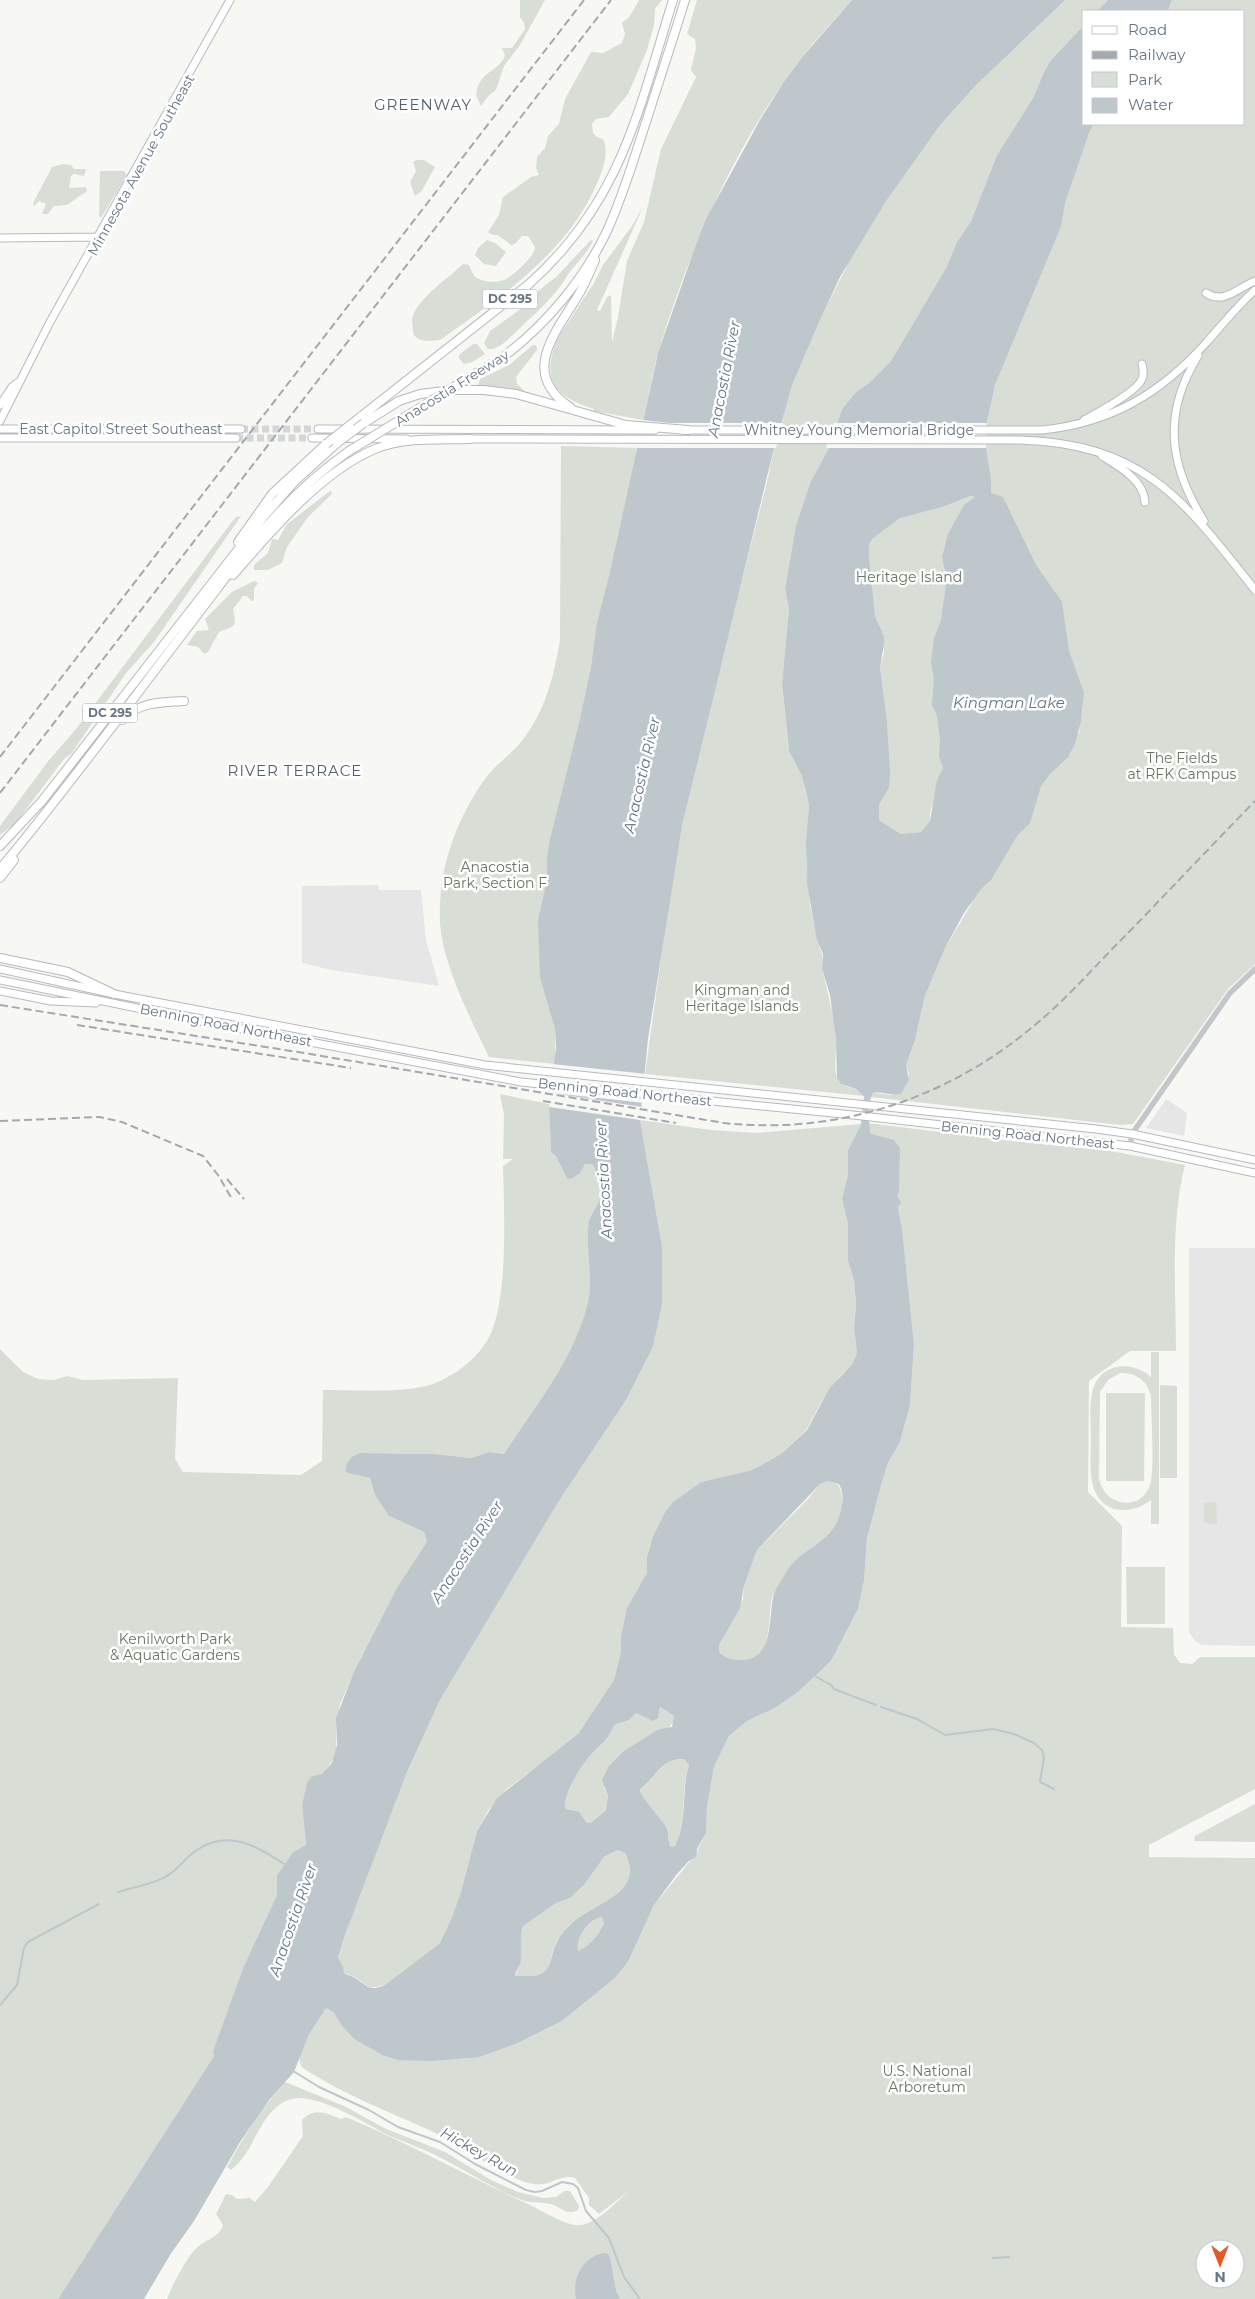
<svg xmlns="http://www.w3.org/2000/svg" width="1255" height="2299" font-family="Montserrat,sans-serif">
<rect width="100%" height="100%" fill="#f7f7f4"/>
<path fill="#e5e6e5" d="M378,885L379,890H421L426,940L439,986L332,970L302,963V886Z
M1166,1099L1187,1113L1184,1136L1146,1128Z
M1189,1248H1255V1646L1202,1645L1195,1641L1189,1632Z"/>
<path fill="#d8ded5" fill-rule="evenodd" d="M520,0H545L520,45L504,66L496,90L489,95L481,106L476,95C479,70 500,72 505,55L502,48H512L525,29L524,23L520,17Z
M639,0H662L655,9L654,25L647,50L628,94L609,117L596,119L592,124L593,133L597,137L603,139C609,152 604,164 600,176C572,250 502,296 440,340C431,341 414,343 413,331C413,328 412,323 412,319C416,299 449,278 463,264L469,265C471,269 472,275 477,278C483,282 497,283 504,280C512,277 536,255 535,247L528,236H522L515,244L511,245L498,235H493L488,232L499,215L503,197L531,177L539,175L536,168L537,157L545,148L548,136L559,124L565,99L591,52L603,53L622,43L625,34L622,23L630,16Z
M697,0H852C835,19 818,37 802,57C737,141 689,249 659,350C652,372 649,397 643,420L593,411L594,409C554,396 541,380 557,339L594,283L603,265L632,226L643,207L597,310L600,311L607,297L611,295L612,342L618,317L627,261L644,222L661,149L696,77L691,70L696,48L695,39L687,34Z
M1065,0H1108L1097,11H1084V25L1051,60L1045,70L1033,98L997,155L971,221L957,242L946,268L891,361L869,383L856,392L842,409L829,448L811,481L796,525L785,589L789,609L782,683L789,751L801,774L809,806L806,865L810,905L820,949C824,957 821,963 823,971C827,994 835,1016 836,1039C837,1051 833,1066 837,1077C841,1090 859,1086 864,1096L645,1074L671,887L682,826L729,630L767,482L774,448L793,383L819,321L847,266L862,160Z
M1172,0H1255V964L1228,989L1133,1124L1120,1125L871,1097L873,1093L893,1095L906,1086L909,1074L906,1065L915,1040L925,996L945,948L972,903L983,861L1079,733L1083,708L1047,593L991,493V478L986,448L987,424L995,385L1061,227L1064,203L1089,133L1094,124H1244V11H1168Z
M416,160H424L435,167L421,192L415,196L410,182L416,171L413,162Z
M63,164L71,165L74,169H86L84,176L74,174L71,176L69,188L86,187L87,191L67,205L54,206L48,214H42L46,204L39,201L34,206L33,203L52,167Z
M100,171H124L127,175L101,218L99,216Z
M487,240L495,243L506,252L496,266L484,264L475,255L478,248Z
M591,240L593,241C586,255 575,264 567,276C556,295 539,310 523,325C513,334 506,344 493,349H488L484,343L490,331L525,306L533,295L556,277Z
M473,344H477L485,354L472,362L464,364L459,358V355Z
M533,345H536L537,350L516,377L517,384L528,394L514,389L478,386L480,379L509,365Z
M561,446L637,448L547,996L555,1029V1064L489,1057C471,1020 442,963 440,922C438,870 455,821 485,779C495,764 513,754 524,738C546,709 554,675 560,640Z
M330,491L332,492L331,495L308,517L287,547L282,563L268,570H254V565L268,553L272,539L278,540L287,524Z
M969,492L975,496L1001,580L930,813V821L921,832L901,834L879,820V805L889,788L887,720L880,667L884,653V636L875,616L865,543L887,528L890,521Z
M241,516L154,642L126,673L72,753L64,759L15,824L0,835V826L49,760L76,729L231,523L236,517Z
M254,581L258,583L254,589V600L251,601L247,596H243L233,609C237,627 235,626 219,632L208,652L204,654L198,647L187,645L197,631L209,630L205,619L232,592Z
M500,1094L549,1104L551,1152L592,1164C609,1183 594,1220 590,1241C588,1249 590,1257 591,1264C591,1275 591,1287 589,1298C578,1356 535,1406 504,1454L489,1452L471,1458L435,1454L361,1453L351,1472L370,1478L375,1495L389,1516L424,1532L427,1542L360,1660L340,1704L336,1729V1755L302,1806L306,1845L293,1852L277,1875V1895L243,1968L213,2051L214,2056L58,2299H0V1349L23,1372L38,1379L54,1380L67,1376L83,1380L178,1378L175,1459L183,1472L301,1475L322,1461L323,1390C352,1390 399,1393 426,1386C449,1380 476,1361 488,1339C509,1302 504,1210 503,1166L513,1159H503L504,1115Z
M640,1120L711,1130L756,1133L861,1124L848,1150V1175L842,1199L848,1224V1261L854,1280L856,1304L854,1328L857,1353L853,1363L841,1375L822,1401L806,1430L781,1454L752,1470L701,1482L673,1502L665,1512L653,1536L647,1556V1573L627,1609L621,1635V1651L614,1680L578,1734L567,1744L507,1789L489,1809L477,1831L461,1892L452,1917L440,1943L385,1985L370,1988L355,1977L344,1973L338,1959L353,1910L407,1772L440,1700L557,1504L626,1400L653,1347L662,1305V1246Z
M868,1123L1012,1141L1111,1151L1185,1165C1170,1225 1176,1289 1176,1351H1130L1089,1381L1088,1492L1122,1526L1121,1627L1173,1628L1174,1654L1180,1663L1192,1664L1200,1657H1255V1789L1149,1845V1857L1255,1858V2299H167C173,2284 188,2254 200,2245C208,2239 220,2236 223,2225L216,2214L226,2194L232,2195L237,2199L250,2198L255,2202L268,2187L303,2136L302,2120C314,2107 327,2113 341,2119L346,2117C408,2143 467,2176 528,2204C541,2210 567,2227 581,2225C599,2222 616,2202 630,2190L599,2214L589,2205V2198L575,2178C557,2173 552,2189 528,2183C497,2174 472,2151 444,2137C396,2114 347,2097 303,2068C290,2055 317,2018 326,2008L333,2012L342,2026L354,2039L382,2055L480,2057L518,2043L562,2021L615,1978L628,1962L654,1905L696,1854L702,1841L706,1833L707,1807L714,1767L729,1736L747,1721L775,1708L798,1692L831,1661L858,1609L864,1581L867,1538L882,1482L888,1463L900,1442L910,1405L914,1344L902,1228L898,1208L900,1205L897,1197C898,1188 901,1173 898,1164C894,1153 880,1140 871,1134ZM1205,2249H1235V2279H1205Z
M1151,1352H1159V1524H1151V1500C1131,1516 1101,1514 1093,1486C1089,1472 1091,1454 1091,1440C1091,1425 1089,1408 1092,1394C1097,1363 1131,1359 1151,1377ZM1120,1373C1136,1373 1147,1380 1151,1396C1151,1416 1155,1469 1150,1485C1140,1514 1102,1505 1099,1477L1100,1392L1108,1380Z
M1160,1385L1177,1386V1478H1160Z
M1106,1393H1145L1144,1481H1106Z
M828,1481L838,1484C847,1501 841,1523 828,1537C824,1541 819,1543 815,1546C804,1557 795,1570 785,1581C782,1584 777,1588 774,1593C765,1611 777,1659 744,1660C734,1660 726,1659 719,1652V1645L743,1599L744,1586L757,1550L807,1500L820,1484Z
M1216,1502L1217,1524H1210L1204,1521V1503Z
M1126,1567H1165V1624H1127Z
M660,1707L675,1717L674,1721L668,1729L657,1730L625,1750L604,1788L608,1796L606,1810L591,1823C581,1822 577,1809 565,1809C560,1799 580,1766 588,1758C597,1747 610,1739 614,1725L629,1720L636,1713L649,1718L658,1717Z
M679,1759H684L689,1765C680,1791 688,1821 675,1846L671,1847C667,1841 670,1834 666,1827C660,1818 641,1798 640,1791C655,1778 659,1762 679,1759Z
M1255,1804V1842L1194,1841L1195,1836Z
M618,1850L625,1853C647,1897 587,1903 567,1928C563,1934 557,1940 554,1947C551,1955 552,1966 545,1971C538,1977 524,1976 515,1976L520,1964V1942L523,1926L556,1903L570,1898L584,1885L604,1857Z
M602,1917L604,1923C599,1934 590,1948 578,1951C576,1937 588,1921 602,1917Z
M285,2082L344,2106L386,2129L445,2152L491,2180L518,2192L543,2198L556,2197L564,2191H570L579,2206L578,2210C566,2216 561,2207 551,2204C542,2202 532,2203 524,2201C495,2190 467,2171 439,2157C424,2149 406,2143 390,2136C367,2125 313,2089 288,2100C258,2113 256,2151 231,2170L227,2167C243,2137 262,2108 285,2082Z"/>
<path fill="#bdc7cc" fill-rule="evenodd" d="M852,0H1065L975,86L940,125L886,201L840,277L819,322L793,383L774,448L682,826L648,1039L640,1120L662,1246V1305L653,1347L626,1400L557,1504L440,1700L407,1772L346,1932L338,1958L343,1967L344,1973C348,1976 351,1975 355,1978C368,1986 368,1992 385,1985L440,1943L452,1917L461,1892L477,1831L497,1798L578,1734L614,1680L621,1651V1635L627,1608L647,1573V1557L653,1536L665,1512L673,1502L701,1482L752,1470L781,1454L807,1430L829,1389L853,1363L857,1353L854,1328L856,1304L854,1280L848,1261V1224L842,1199L848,1175V1150L861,1124L864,1096L856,1089L841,1084L837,1078L836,1039L830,995L822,968L823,954L817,940L807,884L806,842L809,806L806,792L801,774L789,751L788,740L782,683L789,609L785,589L796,525L811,481L829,448L842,409L856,392L869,383L891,361L946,268L957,242L971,221L997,155L1033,98L1045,70L1051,60L1084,25V124H1094L1089,133L1065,203L1061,227L995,385L987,423L986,448L991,478V493L1003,497L1036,565L1062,602L1069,651L1084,693L1081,722L1075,744L1068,757L1049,775L1041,786L1030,823L1017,836L991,880L982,888L964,913L945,948L925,996L915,1040L906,1065L909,1080L901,1094C891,1096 881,1091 873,1093C867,1104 868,1122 871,1134L894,1140L900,1148L899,1190L897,1196L901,1202L898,1208L902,1228L914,1344L910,1405L900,1442L888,1463L882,1482L867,1538L864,1581L858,1609L831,1661L798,1692L775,1708L747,1721L729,1736L714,1767L707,1807L706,1833L697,1849L696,1857L689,1861L677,1874L654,1905L628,1962L615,1978L562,2021L518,2043L480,2057L431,2061L398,2060L382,2055L354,2039L342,2026L333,2012L326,2008L309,2034L294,2072L270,2099L240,2142L194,2221L170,2255L144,2299H58L214,2056L213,2051L243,1968L277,1895V1875L293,1852L306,1845L302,1806L307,1783L311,1777L322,1774L332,1763L337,1745L336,1718L354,1672L397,1588L427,1542L424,1532L389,1516L375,1495L370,1478L349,1473L346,1472C345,1462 352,1455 361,1453L435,1454L471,1458L489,1452L504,1454C535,1406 578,1355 589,1297C593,1272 585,1246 589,1221C591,1214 597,1208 599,1201C602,1191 599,1172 592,1164H585L580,1173L571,1179L567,1178L556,1156L551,1152L549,1107L556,1047L555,1029L540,977L538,920L547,880V859L550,839L580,719L591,668L597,623L610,572L658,353L694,250L706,219L760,120L783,83L803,56ZM970,496H974V498L964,505L948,534L942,557L947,578L941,620L934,638L931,662L934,679L932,705L937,716L940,739L939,756L943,768L937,780L930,821L921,832L901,834L879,820V805L889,788L890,774L887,720L880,667L884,645V636L875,616L869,559V545L872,539L900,518L942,507ZM828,1481L839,1484C844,1494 843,1500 841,1510C834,1544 803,1546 787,1571C783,1578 777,1586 774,1594C768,1614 775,1659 743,1660C734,1660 726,1659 719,1652V1645L740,1608L744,1586L757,1550L820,1484ZM660,1707L674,1716L672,1727L657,1730L625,1750L609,1766L602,1780L608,1796L606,1810L591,1823L586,1822L579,1812L566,1809C560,1799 581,1766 588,1758C597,1747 610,1739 614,1725L629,1720L636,1713L653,1721L658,1718ZM679,1759H684L689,1765C681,1791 688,1821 675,1846L671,1847C667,1841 670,1834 666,1827C661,1818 641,1798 640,1790C655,1778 659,1762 679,1759ZM618,1850L625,1853C647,1896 589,1903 568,1927C563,1932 558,1939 555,1946C551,1955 552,1968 542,1973C536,1977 523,1976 515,1976C516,1970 518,1969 520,1964C523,1955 519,1938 523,1926L556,1903L570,1898L584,1885L604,1857ZM602,1917L604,1923C599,1934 590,1947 578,1951C576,1937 588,1920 602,1917Z
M1108,0H1172L1168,11H1097Z
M604,2253L608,2254L610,2258L616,2291L620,2299H576C572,2279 582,2257 604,2253Z"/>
<path fill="#f7f7f4" d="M643,420L669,423H783L776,448H637Z
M834,423H987L986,448H826Z
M552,1064L647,1074L645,1103L552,1093L642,1107L640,1120L549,1107Z"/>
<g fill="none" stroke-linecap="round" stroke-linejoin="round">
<path stroke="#bdc7cc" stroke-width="2" d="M815,1676L831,1685L834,1689L876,1705
M881,1707L917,1719L945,1735L993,1729L1014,1734L1034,1743L1042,1750L1044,1758L1040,1782L1054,1789
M118,1892C133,1887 151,1885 165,1877C178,1871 185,1857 197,1850C229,1829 257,1846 284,1864
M0,2005L17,1985L24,1948L28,1942L99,1904
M293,2071L319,2087L369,2110L398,2127L440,2142L475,2164L526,2190L535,2192L542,2191L562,2182L573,2184L578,2188L586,2211L609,2238L624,2277L640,2299
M993,2258L1009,2257"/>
<path stroke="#d3d7d8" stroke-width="7" stroke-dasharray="7 3.5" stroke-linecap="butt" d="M241,429H318
M236,438H312"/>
<defs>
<path id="major" d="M0,238L98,237
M1206,293C1224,305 1239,287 1255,281
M1198,356C1162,414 1169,465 1204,521
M0,405L12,387L17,383
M1084,420C1097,413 1137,392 1142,379C1144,375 1143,368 1142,364
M0,421L50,322L230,0
M0,429H241
M318,429L655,430
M683,430H1042C1111,423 1160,394 1206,343C1222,325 1237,306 1255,290
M0,438H236
M312,438L407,439
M465,439L1020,440C1144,444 1183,499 1255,590
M1102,456C1118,466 1144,480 1145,502
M0,969L114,994L485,1065L1096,1129L1132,1134L1255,1160
M0,980L210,1023L521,1082L853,1115L1130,1146L1255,1173
M0,991L51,1001L96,1003"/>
<path id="highway" d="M503,357C546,325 584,279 607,231C624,194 635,155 648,116C660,78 673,39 685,0
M570,407C522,375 552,337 574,302C583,289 589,275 595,260
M364,423L399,401L420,394L453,390H484L516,394L626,425L688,430
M349,426L529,284C621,202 638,112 673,0
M238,542L272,494L326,444
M233,575C270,532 322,471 375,449C404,437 439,440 470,439
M122,720C138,702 161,702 184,701
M0,846L42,801L265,515L295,481L337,443
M0,869C67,789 128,705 191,623C242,557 279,500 349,451
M0,878L14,860
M0,958L68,972L114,994"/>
</defs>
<use href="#major" stroke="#b6babe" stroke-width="9"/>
<use href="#highway" stroke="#b6b9bc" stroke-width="10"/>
<path stroke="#c3c7ca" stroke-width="5.5" d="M1130,1146L1132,1134L1230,993L1255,969"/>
<use href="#major" stroke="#fff" stroke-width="7"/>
<use href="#highway" stroke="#fff" stroke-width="8"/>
<path stroke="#a3a9af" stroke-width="2" stroke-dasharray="8 4" stroke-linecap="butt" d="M0,757L584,0
M0,793L611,0
M0,1005L310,1054L724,1123C835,1135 944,1100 1030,1029C1064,1002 1093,968 1124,937C1168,892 1211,846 1255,801
M77,1025L351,1068
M543,1101L676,1123
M0,1121L99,1117L122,1122L203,1156L218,1175L232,1199
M227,1179L244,1199"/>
<defs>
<path id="highway-bridge" d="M337,443L364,423
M326,444L349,426
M349,451L503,357"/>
</defs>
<use href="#highway-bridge" stroke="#b6b9bc" stroke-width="10" stroke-linecap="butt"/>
<use href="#highway-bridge" stroke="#fff" stroke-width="8"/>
</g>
<g text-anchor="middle" stroke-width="5" stroke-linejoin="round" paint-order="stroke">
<g fill="#fff" stroke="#949faa" stroke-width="1">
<rect x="482.5" y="289.5" width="55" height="19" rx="4"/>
<rect x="82.5" y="703.5" width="55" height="19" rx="4"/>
</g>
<g font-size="12" font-weight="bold" fill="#667685">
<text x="510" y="303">DC 295</text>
<text x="110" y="717">DC 295</text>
</g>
<g font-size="14" fill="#667685" stroke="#fff">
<text transform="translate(141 165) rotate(-61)" y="5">Minnesota Avenue Southeast</text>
<text transform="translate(452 388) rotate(-32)" y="5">Anacostia Freeway</text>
<text x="121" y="434">East Capitol Street Southeast</text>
<text x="859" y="435">Whitney Young Memorial Bridge</text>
<text transform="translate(226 1025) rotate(11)" y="5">Benning Road Northeast</text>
<text transform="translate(625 1092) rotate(6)" y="5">Benning Road Northeast</text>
<text transform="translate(1028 1135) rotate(6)" y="5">Benning Road Northeast</text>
</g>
<g font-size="14" fill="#657761" stroke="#fff">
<text x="909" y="582">Heritage Island</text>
<text x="1182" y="763">The Fields<tspan x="1182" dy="16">at RFK Campus</tspan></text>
<text x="495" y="872">Anacostia<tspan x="495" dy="16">Park, Section F</tspan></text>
<text x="742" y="995">Kingman and<tspan x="742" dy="16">Heritage Islands</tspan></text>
<text x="175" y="1644">Kenilworth Park<tspan x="175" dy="16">&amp; Aquatic Gardens</tspan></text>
<text x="927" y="2076">U.S. National<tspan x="927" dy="16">Arboretum</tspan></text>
</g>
<g font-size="15" letter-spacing="1" fill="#54606a" stroke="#fff">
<text x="423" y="110">GREENWAY</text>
<text x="295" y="776">RIVER TERRACE</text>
</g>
<g font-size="15" font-style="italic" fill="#627781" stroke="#fff">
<text transform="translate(724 379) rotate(-79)" y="5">Anacostia River</text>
<text x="1009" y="708">Kingman Lake</text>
<text transform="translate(642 775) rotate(-77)" y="5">Anacostia River</text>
<text transform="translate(604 1180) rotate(-93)" y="5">Anacostia River</text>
<text transform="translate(467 1552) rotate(-57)" y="5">Anacostia River</text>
<text transform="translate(293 1920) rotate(-71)" y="5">Anacostia River</text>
<text transform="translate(479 2152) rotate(29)" y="5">Hickey Run</text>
</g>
</g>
<rect x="1082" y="10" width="162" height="115" fill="#ffffff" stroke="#c2c8ce"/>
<rect x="1092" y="26" width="25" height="8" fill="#ffffff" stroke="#c2c8ce"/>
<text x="1128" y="35" font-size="15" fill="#667685">Road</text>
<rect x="1092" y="51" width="25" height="8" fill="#a3a9af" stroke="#c2c8ce"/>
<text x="1128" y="60" font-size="15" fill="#667685">Railway</text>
<rect x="1092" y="72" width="25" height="15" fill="#d8ded5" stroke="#c2c8ce"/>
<text x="1128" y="85" font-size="15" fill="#667685">Park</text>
<rect x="1092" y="98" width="25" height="15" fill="#bdc7cc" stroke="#c2c8ce"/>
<text x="1128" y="110" font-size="15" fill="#667685">Water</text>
<g transform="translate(1220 2264) rotate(180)"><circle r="24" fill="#ffffff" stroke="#c2c8ce"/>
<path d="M0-4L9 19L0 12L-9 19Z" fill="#e45a27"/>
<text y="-8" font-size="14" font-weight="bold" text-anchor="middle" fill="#667685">N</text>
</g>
</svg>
